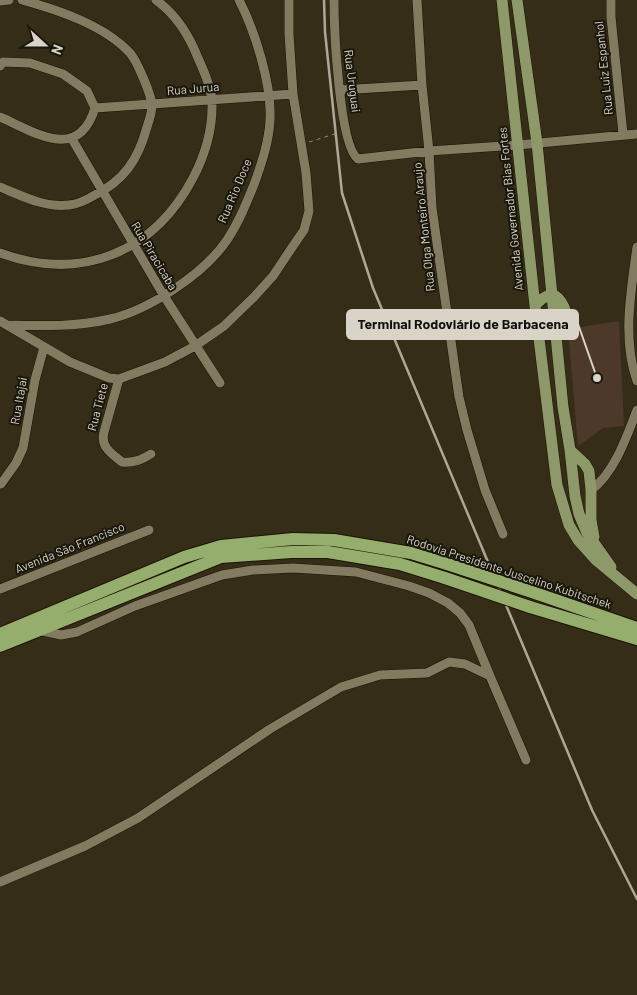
<svg xmlns="http://www.w3.org/2000/svg" width="637" height="995" font-family="Barlow,sans-serif">
<rect width="100%" height="100%" fill="#352d17"/>
<path fill="#4d392a" d="M619,321L624,426L603,428L578,446L568,329Z"/>
<g fill="none" stroke-linecap="round" stroke-linejoin="round">
<defs>
<path id="minor" d="M334,0C334,26 339,146 358,159L429,151L518,145L637,134
M417,0L422,85L429,151L432,208L459,397L467,430L485,490L503,534
M611,0V17L623,134
M0,1L9,0
M0,66L3,62L30,63L63,74L87,91L95,108C78,163 35,132 0,117
M340,90L422,85
M95,108L293,94
M72,139L164,296L220,383
M0,187C22,196 45,208 69,205C78,204 85,201 93,196C124,181 138,160 147,127C149,121 152,112 152,105C151,94 137,61 130,53C104,25 58,10 22,0
M637,247C631,291 622,339 637,381
M0,253C80,282 153,254 193,178C205,155 213,128 212,101C211,87 204,71 198,58C189,35 177,15 156,0
M0,321L70,362L109,378L119,379L165,362L195,346L224,326L254,297L273,276L293,246L304,230L309,211L306,173L293,94L289,34V0
M8,325C42,326 76,327 110,319C149,310 204,274 227,240C239,222 247,202 255,182C262,162 269,141 270,120C272,85 255,31 239,0
M119,379L104,432C100,447 112,454 122,462C134,463 141,460 151,454
M1,484L16,463L23,448L35,380L44,347
M591,490C614,474 627,436 637,410
M0,589L149,530
M38,630L61,635L77,632L135,606L222,575L253,570L293,568L356,572L409,586L429,593L448,603L460,613L469,625L490,676
M0,882L85,846L138,818L270,729L341,687L380,675L427,673L449,662L465,664L490,676L526,760"/>
<path id="major" d="M502,0L535,306L557,485L569,525L578,540L596,560L637,594
M517,0L537,143L563,407L570,450L575,496L579,514L587,533L611,567
M535,306C540,299 545,296 553,294C565,302 573,322 557,330
M570,450L585,464L589,471L591,490V520L594,537"/>
<path id="highway" d="M535,593L637,628
M530,607L637,639
M0,634L184,557L221,546L293,539L334,540L411,553L447,564
M0,646L221,557L291,552H328L400,564L445,578"/>
</defs>
<use href="#minor" stroke="#1c1502" stroke-width="10"/>
<use href="#major" stroke="#1c1502" stroke-width="12"/>
<use href="#highway" stroke="#1c1502" stroke-width="14"/>
<path stroke="#8e8877" stroke-width="1" stroke-dasharray="4 4" stroke-linecap="butt" d="M309,142L338,133"/>
<use href="#minor" stroke="#837a62" stroke-width="9"/>
<use href="#major" stroke="#8e9969" stroke-width="11"/>
<use href="#highway" stroke="#95ae6e" stroke-width="12"/>
<path stroke="#ada798" stroke-width="2.5" d="M324,0L325,32L342,193L373,288L592,810L637,899"/>
<defs>
<path id="highway-bridge" d="M447,564L535,593
M445,578L530,607"/>
</defs>
<use href="#highway-bridge" stroke="#1c1502" stroke-width="14" stroke-linecap="butt"/>
<use href="#highway-bridge" stroke="#95ae6e" stroke-width="12"/>
</g>
<g text-anchor="middle" stroke-width="4" stroke-linejoin="round" paint-order="stroke">
<g font-size="12" fill="#d9d4c7" stroke="#19160c">
<text transform="translate(604 68) rotate(-96)" y="4">Rua Luiz Espanhol</text>
<text transform="translate(352 81) rotate(83)" y="4">Rua Uruguai</text>
<text transform="translate(193 89) rotate(-5)" y="4">Rua Jurua</text>
<text transform="translate(235 191) rotate(-67)" y="4">Rua Rio Doce</text>
<text transform="translate(511 209) rotate(-96)" y="4">Avenida Governador Bias Fortes</text>
<text transform="translate(424 227) rotate(-96)" y="4">Rua Olga Monteiro Araujo</text>
<text transform="translate(154 256) rotate(59)" y="4">Rua Piracicaba</text>
<text transform="translate(19 401) rotate(-80)" y="4">Rua Itajai</text>
<text transform="translate(98 407) rotate(-75)" y="4">Rua Tiete</text>
<text transform="translate(70 548) rotate(-22)" y="4">Avenida São Francisco</text>
<text transform="translate(509 572) rotate(18)" y="4">Rodovia Presidente Juscelino Kubitschek</text>
</g>
</g>
<path fill="none" stroke="#d9d4c7" stroke-width="2" d="M597 378L578 324"/>
<circle fill="#d9d4c7" stroke="#19160c" stroke-width="2" cx="597" cy="378" r="5"/>
<rect fill="#d9d4c7" stroke="#d9d4c7" stroke-width="2" x="347" y="310" width="231" height="29" rx="5"/>
<g font-size="14" text-anchor="middle" font-weight="bold" fill="#111">
<text x="463" y="329">Terminal Rodoviário de Barbacena</text>
</g>
<g transform="translate(45 45) rotate(111)" stroke="#19160c" stroke-width="4" paint-order="stroke">
<path d="M0-4L9 19L0 12L-9 19Z" fill="#d9d4c7"/>
<text y="-8" font-size="14" font-weight="bold" text-anchor="middle" fill="#d9d4c7">N</text>
</g>
</svg>
